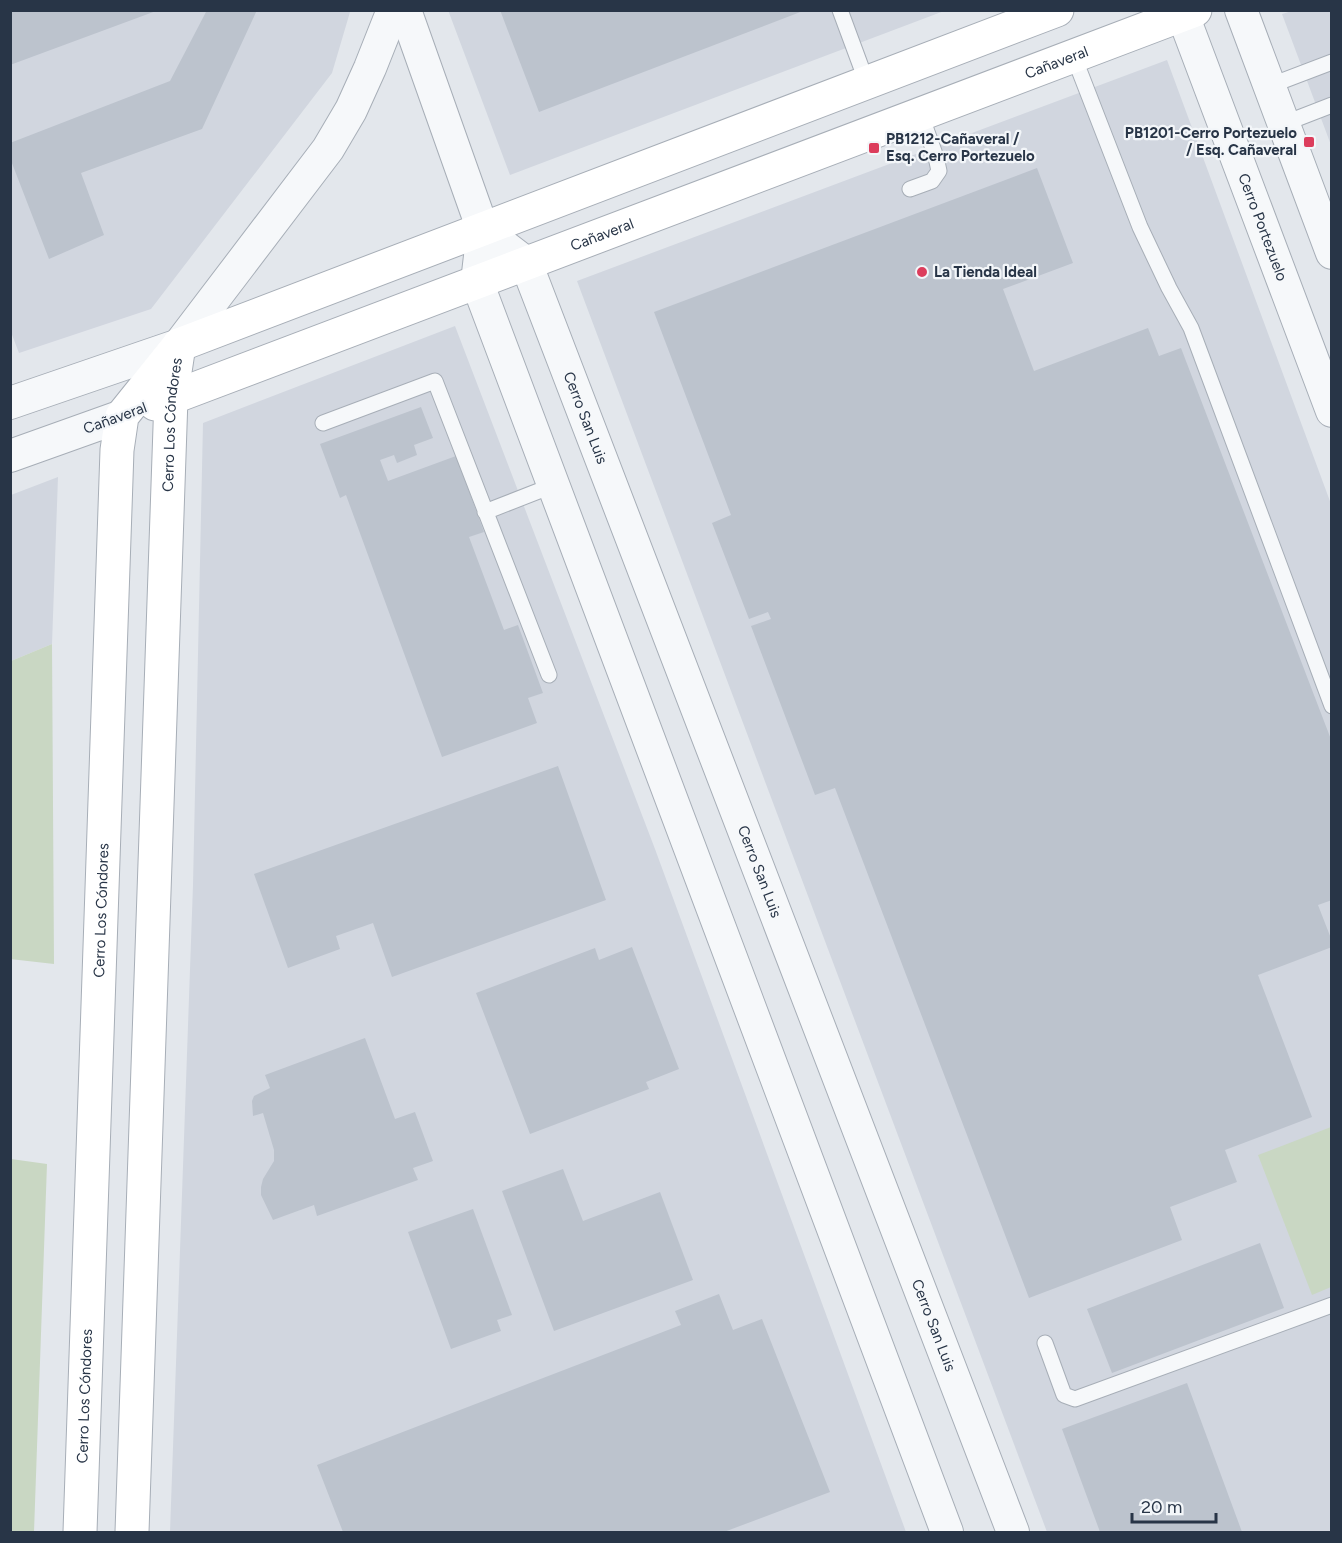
<svg xmlns="http://www.w3.org/2000/svg" width="1342" height="1543" font-family="Figtree,sans-serif">
<rect width="100%" height="100%" fill="#e3e7ec"/>
<path fill="#d1d6df" d="M448,10L944,11L510,175Z
M11,11H350V12L332,73L151,309L19,353L11,332Z
M1292,11H1331V145L1282,14Z
M1167,60L1331,504V1532H1047L577,281Z
M455,326L655,849L906,1532H170L193,885L203,423Z
M58,477L52,644L11,661V495Z"/>
<path fill="#c9d7c3" d="M52,644L54,964L10,959L11,661Z
M1331,1127V1287L1312,1295L1258,1155Z
M11,1159L47,1164L34,1532H11Z"/>
<path fill="#bcc3cd" d="M10,10H156V11L10,65Z
M207,10H257L202,129L81,173L104,235L49,259L10,158V143L170,81Z
M500,10H803V11L539,112Z
M1037,168L1073,263L1003,289L1034,371L1148,328L1159,356L1181,348L1332,742V900L1318,905L1332,941V947L1258,975L1312,1117L1225,1150L1237,1182L1170,1207L1182,1240L1029,1298L835,788L815,795L751,626L771,619L768,612L749,619L712,523L731,515L654,312Z
M421,407L433,438L414,445L417,455L397,463L394,455L380,460L388,481L456,456L484,532L469,537L504,630L518,625L543,693L528,698L537,723L442,757L346,495L340,498L320,444Z
M558,766L606,900L392,977L373,923L336,936L340,949L288,968L254,874Z
M632,947L679,1069L646,1082L649,1089L530,1134L476,993L595,948L599,960Z
M365,1038L395,1119L415,1112L433,1161L413,1168L418,1180L317,1216L314,1205L273,1220L261,1195V1187L263,1179L274,1161V1150L263,1113L253,1116L252,1101L254,1096L270,1088L265,1075Z
M563,1169L583,1221L660,1192L693,1280L554,1331L502,1191Z
M473,1209L512,1315L497,1320L501,1331L451,1349L408,1232Z
M1260,1243L1284,1308L1112,1373L1087,1309Z
M719,1294L733,1330L762,1319L830,1492L724,1532H343L317,1465L681,1325L675,1311Z
M1187,1383L1242,1532H1100L1062,1429Z"/>
<g fill="none" stroke-linecap="round" stroke-linejoin="round">
<defs>
<path id="lane" d="M840,10L867,83
M1074,57L1140,227L1169,288L1191,328L1332,706
M1269,86L1332,62
M1283,124L1332,105
M910,189L932,181L939,171L936,157L921,115
M323,423L435,381L549,675
M485,512L554,485
M1045,1343L1064,1395L1075,1399L1332,1305"/>
<g id="street">
<path d="M405,10L483,230L477,282L947,1532"/>
<path id="s1" d="M1181,10L1332,411"/>
<path d="M1241,10L1332,253"/>
<path id="s2" d="M483,230L526,263L1013,1532"/>
<path d="M10,403L179,345L328,149L351,110L370,68L393,10"/>
<path d="M10,456L122,416"/>
</g>
<g id="secondary">
<path d="M179,345L1057,10"/>
<path id="s3" d="M155,404L1195,10"/>
<path id="s4" d="M80,1532L117,450L122,416L179,345"/>
<path id="s5" d="M132,1532L171,398L179,345"/>
</g>
</defs>
<use href="#lane" stroke="#a7aeb7" stroke-width="17"/>
<use href="#street" stroke="#a7aeb7" stroke-width="34"/>
<use href="#secondary" stroke="#a7aeb7" stroke-width="35"/>
<use href="#lane" stroke="#f6f8fa" stroke-width="15"/>
<use href="#street" stroke="#f6f8fa" stroke-width="32"/>
<use href="#secondary" stroke="#fff" stroke-width="33"/>
</g>
<g fill="#dc3d5c" stroke="#f3f6f9" stroke-width="2">
<rect x="1303" y="136" width="12" height="12" rx="3"/>
<rect x="868" y="142" width="12" height="12" rx="3"/>
<circle cx="922" cy="272" r="6"/>
</g>
<g text-anchor="middle" stroke-width="4.5" stroke-linejoin="round" paint-order="stroke">
<g font-size="15" fill="#283547" stroke="#f3f6f9">
<text dy="5" stroke="none"><textPath href="#s3" startOffset="964">Cañaveral</textPath></text>
<text dy="5" stroke="none"><textPath href="#s1" startOffset="232">Cerro Portezuelo</textPath></text>
<text dy="5" stroke="none"><textPath href="#s3" startOffset="478">Cañaveral</textPath></text>
<text transform="translate(115 418) rotate(-20)" y="5">Cañaveral</text>
<text dy="5" stroke="none"><textPath href="#s2" startOffset="220">Cerro San Luis</textPath></text>
<text dy="5" stroke="none"><textPath href="#s5" startOffset="1108">Cerro Los Cóndores</textPath></text>
<text dy="5" stroke="none"><textPath href="#s2" startOffset="706">Cerro San Luis</textPath></text>
<text dy="5" stroke="none"><textPath href="#s4" startOffset="622">Cerro Los Cóndores</textPath></text>
<text dy="5" stroke="none"><textPath href="#s2" startOffset="1192">Cerro San Luis</textPath></text>
<text dy="5" stroke="none"><textPath href="#s4" startOffset="136">Cerro Los Cóndores</textPath></text>
</g>
<g font-size="15" font-weight="bold" fill="#283547" stroke="#f3f6f9" text-anchor="start">
<text x="1297" y="138" text-anchor="end">PB1201-Cerro Portezuelo<tspan x="1297" dy="17">/ Esq. Cañaveral</tspan></text>
<text x="886" y="144">PB1212-Cañaveral /<tspan x="886" dy="17">Esq. Cerro Portezuelo</tspan></text>
<text x="934" y="277">La Tienda Ideal</text>
</g>
</g>
<rect width="1342" height="1543" fill="none" stroke="#283547" stroke-width="24"/>
<path d="M1132 1513v9h84v-9" fill="none" stroke="#283547" stroke-width="3"/>
<text x="1141" y="1513" font-size="18" fill="#283547" stroke="#f3f6f9" stroke-width="4.5" paint-order="stroke">20 m</text>
</svg>
